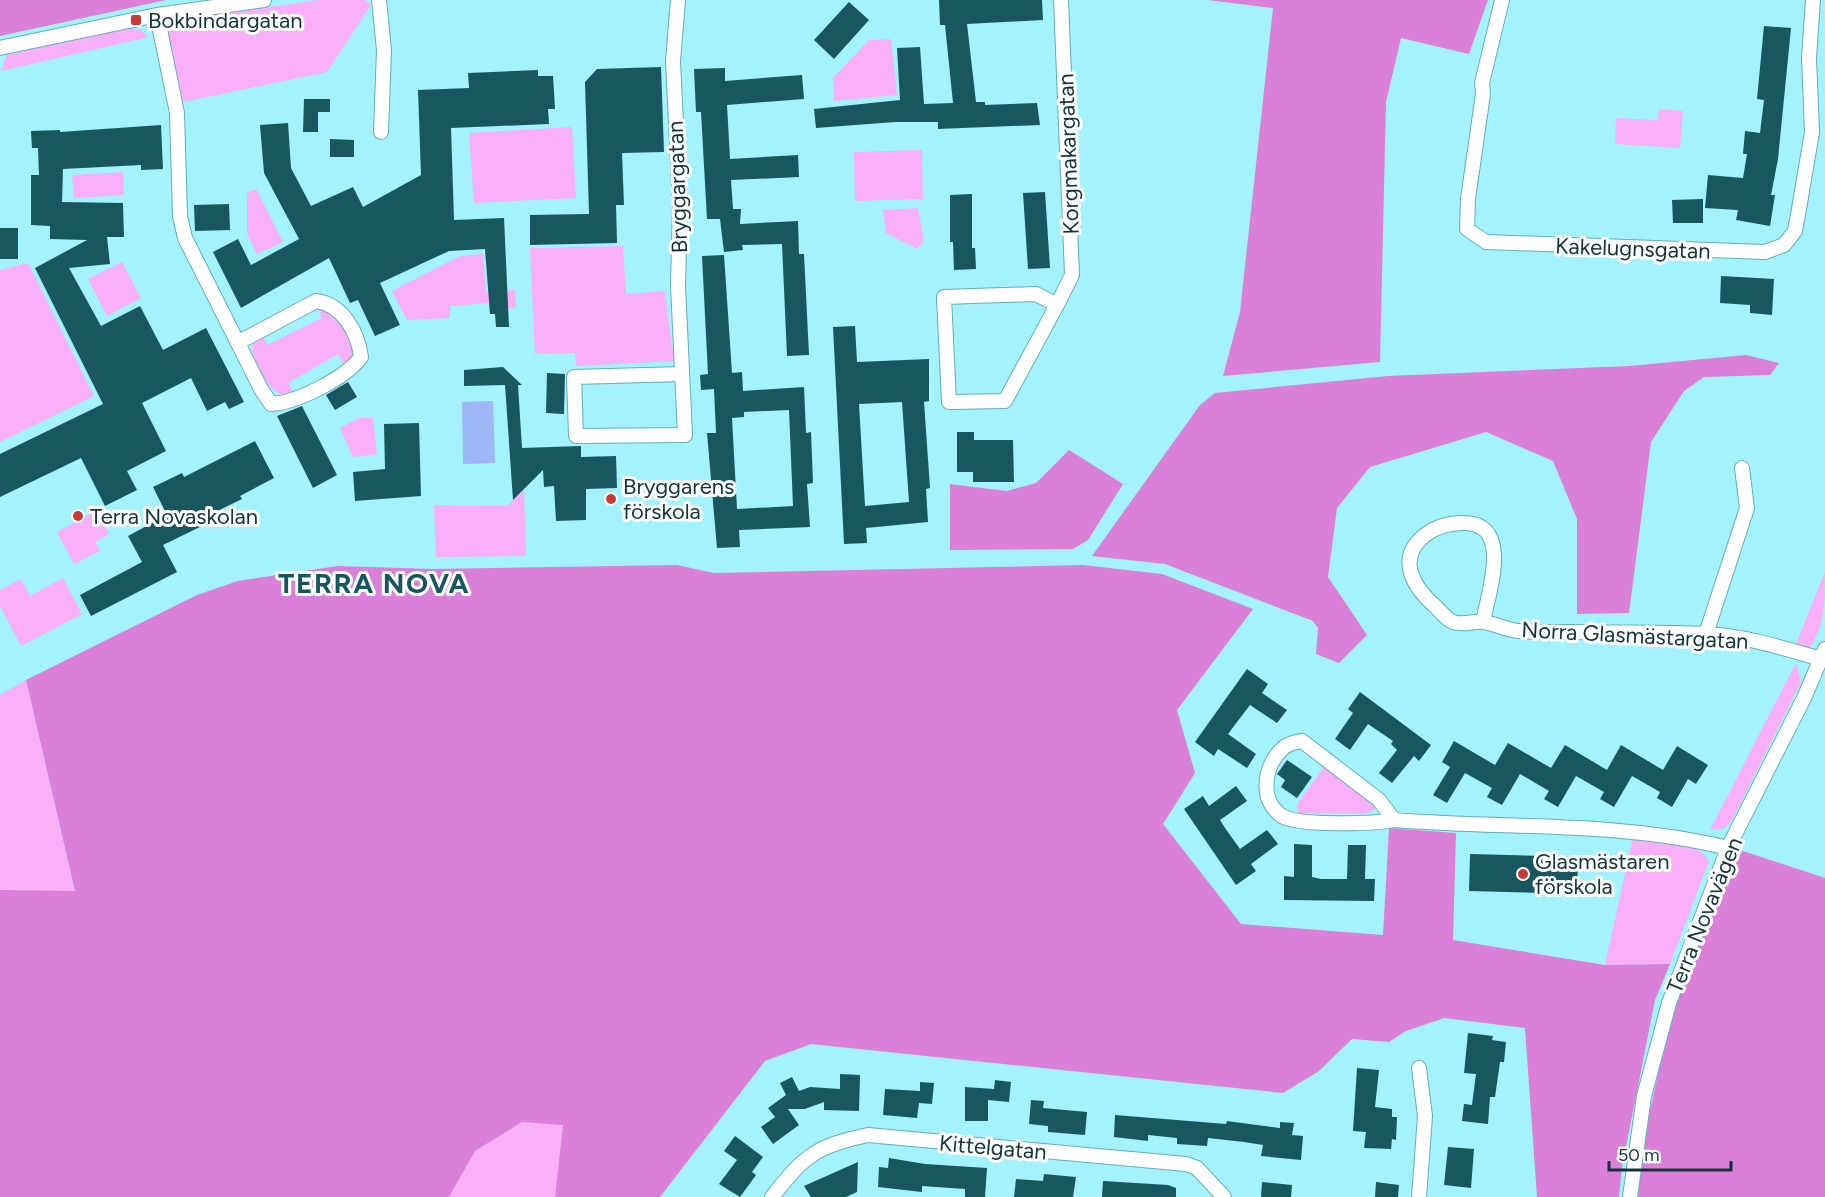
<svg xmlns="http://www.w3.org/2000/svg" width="1825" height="1197" font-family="Figtree,sans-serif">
<rect width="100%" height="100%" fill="#a3f2fd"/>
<path fill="#fab0f9" d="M318,0H365L371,5L327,72L183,102L167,33L178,20Z
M128,28L141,30L149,37L1,71L7,55Z
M891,39L897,95L834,101L833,78L869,40Z
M1659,109L1683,111L1680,148L1615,144L1616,118L1658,120Z
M572,127L576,198L474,203L469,133Z
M922,150L923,199L855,201L854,152Z
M123,172L124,195L74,198L72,175Z
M256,189L283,242L257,254L247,233V193Z
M918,208L924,241L917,249L886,233L883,210Z
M623,246L626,294L665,291L674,361L576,366L575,353L535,354L530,248Z
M483,254L486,292L515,290L516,308L490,310L489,303L450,306V318L407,320L392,291L460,256Z
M122,262L141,298L107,316L88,279Z
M28,263L94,396L0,442V270Z
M320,306C335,316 357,338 352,358L344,364L338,354L288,383L293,392L281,395C266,386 252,363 252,346L262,334L267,345L322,318L317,307Z
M359,418H373L377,454L353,457L340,428Z
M524,489L526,556L436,557L434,505L507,506Z
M96,511L109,534L95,542L100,551L74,564L57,532Z
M1825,572C1825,599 1825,626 1810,647L1795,646Z
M63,578L82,614L21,646L0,606V590L21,579L30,596Z
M1796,663L1801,682L1732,820L1723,829L1710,830Z
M26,680L75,892L0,890V695Z
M1324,767L1372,802L1375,810L1365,814L1299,813L1297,809L1298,803Z
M1633,838C1660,841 1693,837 1709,861L1670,964L1605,965Z
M522,1122L564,1124L555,1197H449L475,1151Z"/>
<path fill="#da80d9" d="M0,0H166L0,36Z
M1208,0H1488L1469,54L1401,38L1386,102L1380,362L1223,376L1240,312L1273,8Z
M1746,355L1779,363L1770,375L1704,377L1684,391L1651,442L1629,613L1577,614V519L1553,461L1486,432L1370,467L1337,508L1328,577L1367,635L1339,663L1316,654L1318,628L1313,621L1165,564L1092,556L1200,405L1215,393L1388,376L1629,366Z
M1069,450L1123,484L1088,540L1073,549L950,550V484L1007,491L1036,483Z
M677,565L714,573L1083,565L1162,574L1253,609L1177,710L1195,773L1163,824L1241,924L1383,935L1389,828L1456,833L1453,940L1605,965L1670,964L1655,1000L1622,1167L1619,1197H1537L1525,1028L1444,1018L1406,1031L1389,1042L1352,1039L1319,1071L1283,1093L811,1044L765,1061L660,1197H555L563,1125L522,1122L475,1151L449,1197H0V890L75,891L26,680L197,595L238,581L338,566L431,569Z
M1737,849L1825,878V1197H1638L1644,1138L1673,1006Z"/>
<path fill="#9eb7f6" d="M493,401L495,463L463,464L462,402Z"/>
<path fill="#18575f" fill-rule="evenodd" d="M939,0H1042L1043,20L967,24L976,102H985V105L1037,103L1040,125L938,129V122H895L816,128L814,109L900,100L897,48L920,47L924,104L953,103L945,25H940Z
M849,2L869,20L834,59L814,40Z
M1764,26L1791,28L1778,159L1771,195H1775L1770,226L1736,220L1738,210L1705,208L1708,175L1743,178L1747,154H1743L1745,131L1760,133L1764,100L1757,99Z
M661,67L664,152L622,153L624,205H616L617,243L530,245V215L589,214L585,82L597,69Z
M725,68V81L802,75L804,99L727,105L730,159L798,155L799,177L731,180L733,209H741L740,224L798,221L799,254H804L809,355L787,356L782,244L742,245L743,250L724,252L720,219H707L701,112H696L694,69Z
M538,70V76H553L555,109H548L549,124L451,128L454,220L504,218L509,327H496L495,314H490L485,249L449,251L380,283L400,325L375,336L358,300L350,303L329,258L241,308L213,252L238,239L251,265L299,239L264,173L260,125L288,123L291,168L311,206L353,187L363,207L421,175L418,90L469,88L468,73Z
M304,99H330V112H318V132H303Z
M161,125L163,169L141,170V165L63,169L62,202L123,203L124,237H107L110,264L69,268L101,326L140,306L163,350L206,328L244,402L229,409L225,402L207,411L191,378L142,403L166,451L127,471L137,490L105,506L81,458L0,497V454L103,404L35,268L87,240L50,239V226L31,225V175H39L38,148H32L31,131L60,130V132Z
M330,139L354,140V157H330Z
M1045,192L1050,268L1028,269L1023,193Z
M972,194V248H975L976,269L954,270L953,242H950V195Z
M1703,199V223H1673L1672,200Z
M229,204L230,230L195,231L194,205Z
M0,228H18V259H0Z
M724,255L732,373L742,372L743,391L804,387L806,433L811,432L813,483L807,484L810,527L739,530L740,547L717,548L707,433H716L714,389L701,390L700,375L708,374L702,256ZM789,410L793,506L737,509L732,418L744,417V412Z
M1721,276L1774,279L1772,315L1750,313V305L1720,303Z
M855,326L857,362L929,359V401L924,402L930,488L926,489L928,522L866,528L867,543L844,544L833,327ZM902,402L909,502L865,506L859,404Z
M503,367L522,385H518L522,448L581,446V457L616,456L617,488L586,489V520L556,521L554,486L544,487L543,470L513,500L505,385L464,386V370Z
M547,373L565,374L564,414L546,413Z
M348,382L357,397L335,410L326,395Z
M302,406L337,475L313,488L277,416Z
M419,423L421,496L355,501L353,472L385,469L384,424Z
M957,432H974V440H1013L1014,482H973V472H957Z
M255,441L274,478L240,496L242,499L199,520L202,526L163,545L177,572L91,616L80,595L142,562L128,536L167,515L153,487L182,473L184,477Z
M1247,669L1268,684L1262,693L1287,710L1277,723L1250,705L1228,734L1256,754L1247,768L1218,749L1214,756L1195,742Z
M1360,692L1431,745L1419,761L1414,756L1392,783L1379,773L1397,750L1391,744L1393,741L1368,724L1350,750L1335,739L1353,713L1348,709Z
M1454,741L1495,765L1508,743L1551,768L1565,745L1607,770L1621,745L1663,770L1677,746L1708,765L1696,784L1688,779L1672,807L1657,798L1660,792L1632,776L1614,807L1600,799L1604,792L1576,776L1558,807L1544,799L1549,791L1520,774L1502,805L1487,797L1492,788L1465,773L1447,803L1433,795L1450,767L1442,762Z
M1287,760L1312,777L1297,798L1281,787L1285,780L1277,774Z
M1236,786L1247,801L1220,820L1225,828L1240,849L1267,830L1278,844L1251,864L1256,871L1236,885L1184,809L1203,796L1209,806Z
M1294,844L1312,845V877L1321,879H1347L1348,845H1366L1365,879H1375L1374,901L1284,900V876L1294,877Z
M1470,854L1578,857L1577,894L1469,891Z
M1468,1033L1493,1036L1492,1040L1506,1042L1504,1062H1500L1495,1097H1490L1488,1124L1462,1121L1464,1104L1472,1105L1476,1074L1464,1073Z
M1357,1068L1379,1070L1375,1107L1392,1109V1117H1397L1396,1140L1392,1139L1391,1149L1364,1148L1366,1132L1353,1131Z
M840,1074L860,1075L859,1111L824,1110V1102L805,1109H788L799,1125L773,1144L761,1127L775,1117L768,1108L786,1095L780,1083L792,1077L799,1091L810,1087L840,1089Z
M995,1080L1011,1082L1009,1102L988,1100V1121H965V1087L994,1089Z
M920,1082L934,1083L932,1104L919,1103L917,1118L883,1115L885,1089L920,1091Z
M1031,1100L1044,1101L1043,1108L1087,1112L1085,1135L1048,1132V1126L1029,1124Z
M1115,1115L1226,1124L1227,1121L1280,1128V1122L1294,1123L1292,1135L1303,1136L1301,1160L1261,1156L1263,1145L1244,1142L1208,1138L1207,1146L1177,1144V1138L1148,1135V1141L1114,1137Z
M735,1136L763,1157L752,1172L756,1175L740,1197L719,1184L737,1160L724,1151Z
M1448,1147L1474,1149L1471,1188L1444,1185Z
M889,1158L925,1164L987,1168L985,1197H965V1189L922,1186V1192L878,1187L879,1167L888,1168Z
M858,1162L857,1192L846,1197H811L804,1186Z
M1044,1174L1076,1177L1073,1197H1014L1016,1179L1043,1181Z
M1103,1181L1168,1185L1176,1188V1197H1102Z
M1262,1182L1292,1185L1291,1197H1261Z
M1376,1182L1399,1185L1398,1197H1375Z"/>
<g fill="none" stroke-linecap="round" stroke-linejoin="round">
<defs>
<path id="minor" d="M379,0L384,50L381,132
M678,0L673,61L680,206L678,285L685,435L576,436L574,377L682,374
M1502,0L1482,83L1483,94L1468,199L1467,229L1486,242L1765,252L1784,245L1795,231L1799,209L1812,132L1809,58L1813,0
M157,15L177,113L180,216L185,238L261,389L271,404C296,403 346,378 361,357C358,332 342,304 316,301L239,342
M0,48L157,15L264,0
M1057,305L1005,401L949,402L944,297L1036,294L1057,305L1072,275L1061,0
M1483,622C1488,594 1514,522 1463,523C1449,523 1437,526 1425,535C1395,559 1414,588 1436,607C1441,612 1447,620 1453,622C1464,626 1474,620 1484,622C1496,624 1507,630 1519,631C1537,633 1556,632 1574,632C1618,633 1662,632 1706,634C1746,636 1783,648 1821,659
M1706,634L1747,508L1742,468
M1394,820C1373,824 1298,826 1282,816C1259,801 1264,767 1281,750C1286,744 1295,742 1302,741L1379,800L1394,820C1506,829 1618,821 1728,848
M772,1197C805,1155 816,1146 868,1135L1186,1164L1197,1168L1224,1197
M1419,1197L1425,1116L1419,1068
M1630,1197L1644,1096L1669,1003L1728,848L1804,698L1825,649"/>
</defs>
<use href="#minor" stroke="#61afba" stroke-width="16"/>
<use href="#minor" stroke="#fff" stroke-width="14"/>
</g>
<g fill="#c83a34" stroke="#fff" stroke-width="2">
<rect x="130" y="14" width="12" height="12" rx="3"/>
<circle cx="611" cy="499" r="6"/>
<circle cx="78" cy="516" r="6"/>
<circle cx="1523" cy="874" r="6"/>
</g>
<g text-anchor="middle" stroke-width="6" stroke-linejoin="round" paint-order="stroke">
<g font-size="22" fill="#123438" stroke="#fff" text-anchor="start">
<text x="148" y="28">Bokbindargatan</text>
<text x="623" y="494">Bryggarens<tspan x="623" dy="25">förskola</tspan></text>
<text x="90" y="524">Terra Novaskolan</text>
<text x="1535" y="869">Glasmästaren<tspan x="1535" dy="25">förskola</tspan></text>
</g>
<g font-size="22" fill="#123438" stroke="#fff">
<text transform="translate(1068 154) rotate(-92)" y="8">Korgmakargatan</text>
<text transform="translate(677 187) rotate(-92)" y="8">Bryggargatan</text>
<text transform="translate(1633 248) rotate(2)" y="8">Kakelugnsgatan</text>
<text transform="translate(1635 635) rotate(3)" y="8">Norra Glasmästargatan</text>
<text transform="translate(1704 915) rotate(-68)" y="8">Terra Novavägen</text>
<text transform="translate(993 1147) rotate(5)" y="8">Kittelgatan</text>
</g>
<g font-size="28" font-weight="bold" letter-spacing="1.5" fill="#16565e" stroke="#fff">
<text x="374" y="593">TERRA NOVA</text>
</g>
</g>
<path d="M1609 1161v9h122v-9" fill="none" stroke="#123438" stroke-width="3"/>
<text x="1618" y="1161" font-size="18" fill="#123438" stroke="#ffffff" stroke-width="4.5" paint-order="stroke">50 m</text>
</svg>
